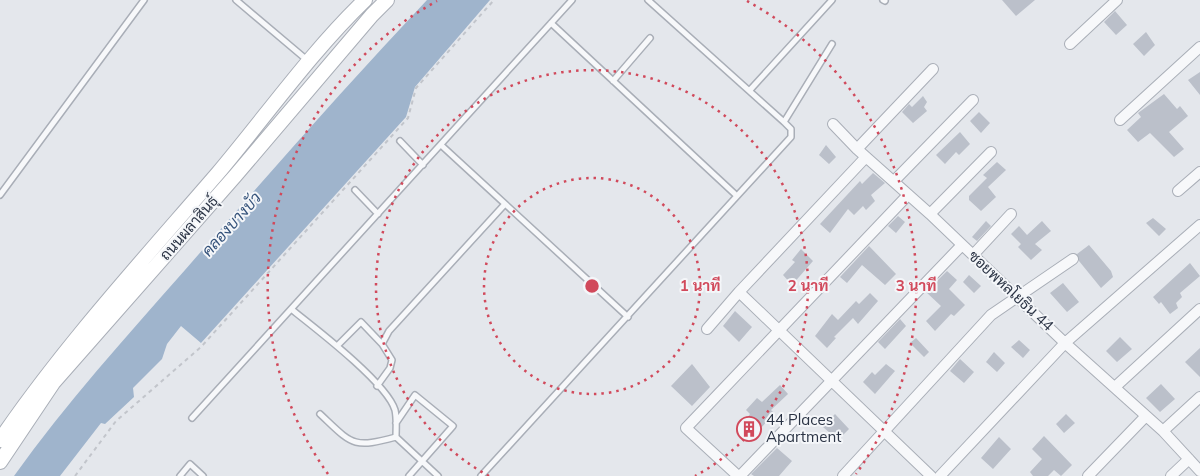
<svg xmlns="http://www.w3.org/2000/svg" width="1200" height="476" font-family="Mulish,Sarabun,sans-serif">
<rect width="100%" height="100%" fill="#e4e7ec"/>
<path fill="#9fb4cc" d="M427,0H490L415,87L406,117L201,343L181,326L167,344L162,359L133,388L134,397L105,424L101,423L60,476H14C66,403 126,337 185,270C264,179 344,88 427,0Z"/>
<path fill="#bbc0ca" d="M1002,0H1035L1016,16Z
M1115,11L1127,25L1116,35L1104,22Z
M1146,32L1155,45L1144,56L1133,44Z
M1200,72V95L1188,80Z
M1164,94L1177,109L1180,106L1188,116L1169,132L1184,149L1174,157L1150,133L1138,142L1127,130L1141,117L1138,113Z
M923,96L927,102L924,107L927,111L913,123L902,112L909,104L912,107Z
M979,112L990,123L981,133L970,121Z
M960,132L970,144L959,155L956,152L945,164L936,155Z
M826,145L836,157L829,164L819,155Z
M997,162L1006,170L988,187L996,197L981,211L969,200V196L987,178L983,175Z
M873,173L885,183L871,195L875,201L866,210L863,206L854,215L848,209L830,233L820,224L860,181L862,184Z
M898,216L905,222L896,233L888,226Z
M1153,218L1166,229L1159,236L1146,223Z
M986,221L991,226L977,241L972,237Z
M1042,221L1051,231L1035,244L1042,250L1031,260L1018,247L1021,244L1011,234L1019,226L1027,235Z
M1089,245L1111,271L1113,277L1101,288L1079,261L1077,254Z
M869,246L896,274L885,285L862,265L847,283L840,277Z
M801,249L813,261L792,285L783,275L795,262L792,260Z
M1190,263L1200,276L1180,293L1182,297L1176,303L1178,308L1170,314L1161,302L1159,304L1153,297Z
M947,271L957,280L949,289L965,305L954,316L951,314L935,331L926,321L941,306L926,292Z
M969,275L981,286L974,293L963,282Z
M1063,283L1079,302L1067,312L1050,293Z
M870,293L878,301L858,324L853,318L834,337L836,338L827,348L815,336L832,314L838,320L856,301L859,304Z
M735,311L752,327L739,342L723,326Z
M900,319L906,326L885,349L878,342Z
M1120,337L1132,349L1117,362L1106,351Z
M916,338L929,352L924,357L910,343Z
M1019,340L1030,350L1023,358L1011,347Z
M1200,348V377L1185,362Z
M994,352L1005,363L997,372L986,362Z
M960,359L974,372L964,383L950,371Z
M692,364L710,387L692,406L671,386Z
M886,364L895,371L875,394L863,382L872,372L875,375Z
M1161,384L1175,399L1160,412L1146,398Z
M780,385L788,394L771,410L774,413L749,442L738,430L750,414L746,410L757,398L762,402Z
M835,414L849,429L838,440L823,427Z
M1066,414L1075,423L1064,433L1056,424Z
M1044,436L1072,465L1061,476L1054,470L1048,476H1033L1030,472L1042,459L1032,449Z
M999,437L1011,449L993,469L981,458Z
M777,448L792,461L779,476H754L751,474Z"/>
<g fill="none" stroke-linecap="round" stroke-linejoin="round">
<defs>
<path id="service" d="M236,0L307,60
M883,0L885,1
M551,23L737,196
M613,81L650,38
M750,90L832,0
M784,122L832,44
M400,141L423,165
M441,145L628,317
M355,190L378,214
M0,195L144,0
M291,309C315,328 387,383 395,410C397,419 396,429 396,437
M382,344L389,331L505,204
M337,346L361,322L382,344L392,360L390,368L377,386
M320,414C352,444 352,449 396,437L438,476
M192,418L572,0
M396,423L415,395L453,426L409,476
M180,476L190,464L203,476
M481,476L791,137V129L784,122L648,0"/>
<path id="minor" d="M1070,44L1117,0
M1120,120L1200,47
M833,124L857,149L930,214L1065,343L1163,431L1200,471
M857,149L933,69
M866,157L739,292L931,476
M894,181L973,100
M1178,191L1200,172
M930,214L991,152
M973,255L1011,214
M707,329L739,292
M1115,387L1200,309
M1163,431L1200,397
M738,476L686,428L908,195
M740,476L962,245
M843,476L991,315L1073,259
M940,476L1065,343L1200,225
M1088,476L1145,417
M1171,476L1189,459"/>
<path id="secondary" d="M0,440C65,345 143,260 218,173C266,116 311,52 365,0
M0,462L53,383L235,176L372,15L387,0"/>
</defs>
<use href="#service" stroke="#a9aeb7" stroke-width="8"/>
<use href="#minor" stroke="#a9aeb7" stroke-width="12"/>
<use href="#secondary" stroke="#a9aeb7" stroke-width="16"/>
<path stroke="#c2c5cb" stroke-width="2" stroke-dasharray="4 4" stroke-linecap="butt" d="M75,476L116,421L201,347L408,118L416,88L494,0"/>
<use href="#service" stroke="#f7f8fa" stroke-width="5"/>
<use href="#minor" stroke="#f7f8fa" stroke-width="10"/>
<use href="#secondary" stroke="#fff" stroke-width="14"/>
</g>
<g fill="none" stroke="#d1495b" stroke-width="2.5" stroke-dasharray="2.5 5">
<circle cx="592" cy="286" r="108"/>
<path d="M489 476A216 216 0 1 1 695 476"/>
<path d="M328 474A324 324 0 0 1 437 1M747 1A324 324 0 0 1 856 474"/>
</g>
<defs>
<symbol id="building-ring" viewBox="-11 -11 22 22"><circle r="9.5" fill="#f4f6f9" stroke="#d1495b" stroke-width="1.5"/><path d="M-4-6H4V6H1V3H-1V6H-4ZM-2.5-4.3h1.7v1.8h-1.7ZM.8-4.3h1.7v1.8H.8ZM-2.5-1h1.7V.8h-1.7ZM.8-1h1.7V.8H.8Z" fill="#d1495b"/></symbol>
</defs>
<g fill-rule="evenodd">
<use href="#building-ring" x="735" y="415" width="28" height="28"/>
</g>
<g text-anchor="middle" stroke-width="4" stroke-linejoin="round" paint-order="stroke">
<g font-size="15" fill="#2b3445" stroke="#f4f6f9">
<text transform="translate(189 228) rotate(-49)" y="5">ถนนผลาสินธุ์</text>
<text transform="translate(1011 291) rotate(43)" y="5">ซอยพหลโยธิน 44</text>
</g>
<g font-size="15" fill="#2b3445" stroke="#f4f6f9" text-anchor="start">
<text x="766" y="425">44 Places<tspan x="766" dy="17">Apartment</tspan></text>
</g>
<g font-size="16" font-style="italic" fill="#34527a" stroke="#f4f6f9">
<text transform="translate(231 224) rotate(-48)" y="6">คลองบางบัว</text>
</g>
</g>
<circle cx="592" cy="286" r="8" fill="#d1495b" stroke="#f4f6f9" stroke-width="2.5"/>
<g font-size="15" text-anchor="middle" font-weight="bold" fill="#d1495b" stroke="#f4f6f9" stroke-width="4" stroke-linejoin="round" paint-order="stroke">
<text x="700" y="291">1 นาที</text>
<text x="808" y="291">2 นาที</text>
<text x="916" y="291">3 นาที</text>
</g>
</svg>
